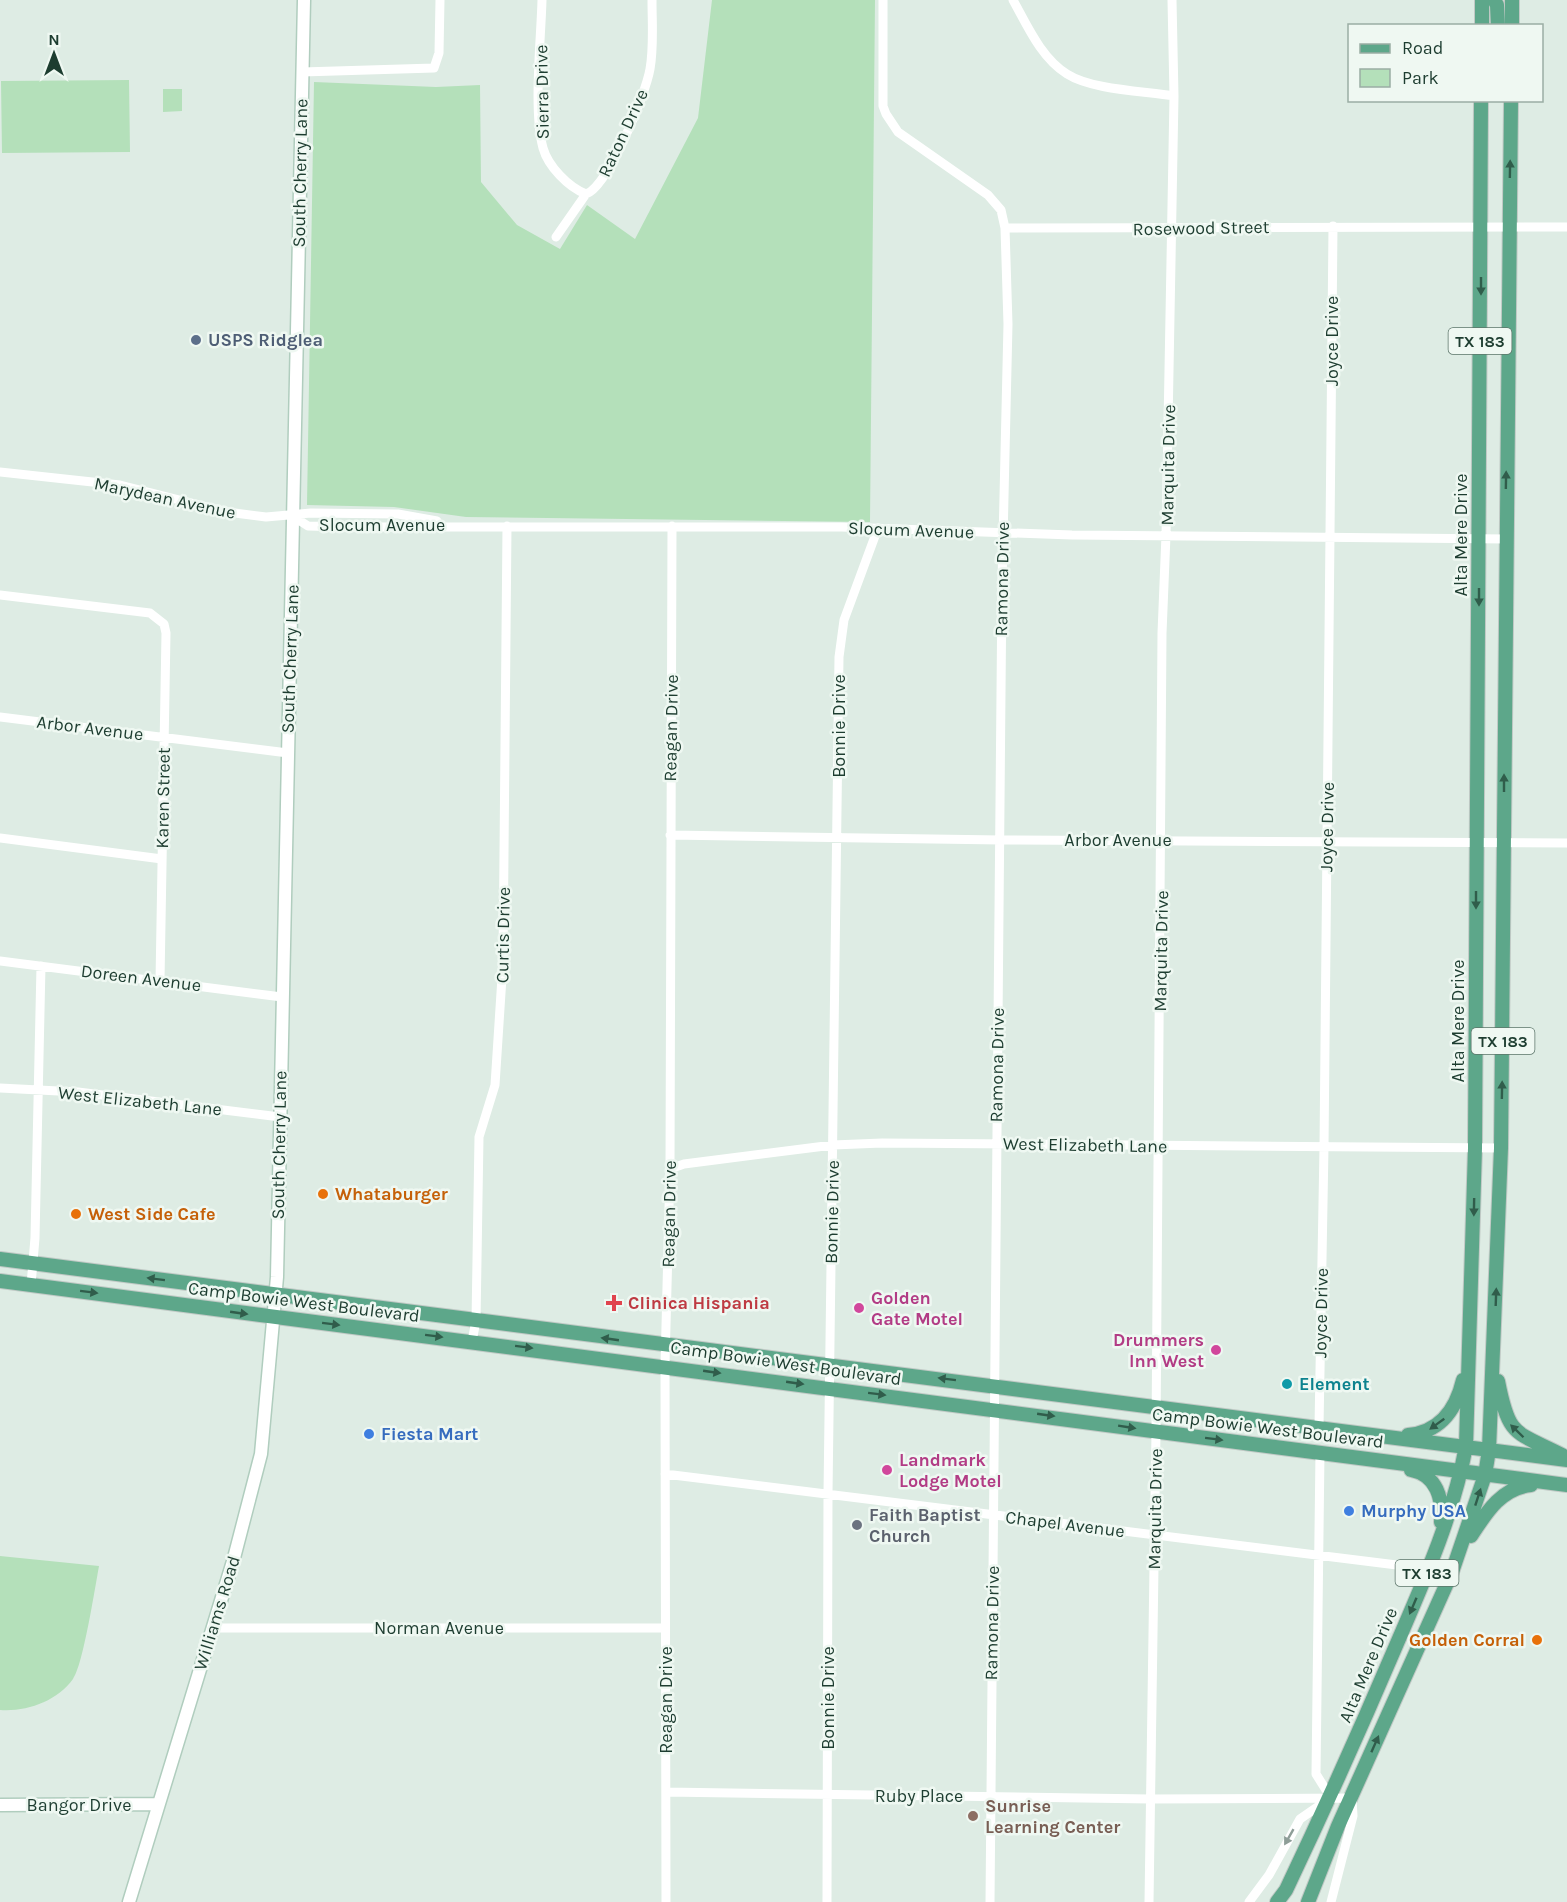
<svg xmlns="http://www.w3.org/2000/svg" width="1567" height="1902" font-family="Karla,sans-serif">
<rect width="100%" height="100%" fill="#deece4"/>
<path fill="#b4e0ba" d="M712,0H875L870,522L466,517L394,507L307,505L314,82L436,87L480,85L481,182L517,225L560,249L587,205L635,239L698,118Z
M129,80L130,152L2,153L1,81Z
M163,89H182V111L163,112Z
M0,1556L99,1566C95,1588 83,1666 73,1679C57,1701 27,1712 0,1710Z"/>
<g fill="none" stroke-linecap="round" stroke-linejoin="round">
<defs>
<path id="secondary" d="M0,1805L158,1804
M129,1902L234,1558L261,1454L277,1277L304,0"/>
<path id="primary" d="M1482,0V26
M1494,0L1497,5L1498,26
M1512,26V0
M0,1259L1567,1460
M0,1281L1567,1485
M1498,1381C1509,1438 1515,1431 1562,1455
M1408,1435C1440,1432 1456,1410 1463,1380
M1411,1470C1437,1475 1443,1499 1441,1522
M1471,1536C1486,1513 1501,1488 1531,1485
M1277,1902L1286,1890C1324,1810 1360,1730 1395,1648C1423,1583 1453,1517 1466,1446L1475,1148L1481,100
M1308,1902L1338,1826L1452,1572L1485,1475L1489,1450L1501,1148L1511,100"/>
</defs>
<use href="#secondary" stroke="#b0cdbe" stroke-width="15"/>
<use href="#primary" stroke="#c0c9c5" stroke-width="16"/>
<path stroke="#fff" stroke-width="9" d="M542,0C541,40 533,111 543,148C548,166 568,187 586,194C608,187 646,93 650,69C654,47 652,23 652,0
M883,0V106L886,114L898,132L988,195L1001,210L1005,228L1008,324L1002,583L990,1902
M1013,0C1027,25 1041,58 1067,74C1092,90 1144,91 1174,96
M302,72L434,68L439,53L440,0
M1005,228L1567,227
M556,237L586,194
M0,472L120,485L227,512L266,517L311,513L398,514L437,521
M294,517L308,526L346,527H841L1072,535L1506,539
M0,595L150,613L164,624L166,633L160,981
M0,717L288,753
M670,835L1001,840L1567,843
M0,838L162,859
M0,961L282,997
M0,1088L78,1092L280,1117
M670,1169L684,1164L833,1145L882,1143L1501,1148
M31,1285L35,1238L41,966
M472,1341L476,1321L479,1137L495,1085L503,962L507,526
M1319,1427L1324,1147L1333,226
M1320,1452L1316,1774L1331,1798
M665,1474L1429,1569
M212,1628H665
M666,1792L1150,1799L1352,1798L1353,1816L1331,1902
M666,1902L665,1365L670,1169L672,526
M827,1902L828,1493L839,657L844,620L878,528
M1149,1902L1156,1432L1162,633L1166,535L1174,96L1172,0
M1249,1902L1269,1875L1300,1819L1326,1801"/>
<use href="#secondary" stroke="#fff" stroke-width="12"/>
<use href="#primary" stroke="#5da78a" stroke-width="14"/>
</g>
<defs><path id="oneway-solid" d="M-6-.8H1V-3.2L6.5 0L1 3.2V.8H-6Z" transform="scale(1.5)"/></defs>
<g fill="#305d4b">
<use href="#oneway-solid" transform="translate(1510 169) rotate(-89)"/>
<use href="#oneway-solid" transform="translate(1481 286) rotate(90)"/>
<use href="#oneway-solid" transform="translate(1506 480) rotate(-89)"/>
<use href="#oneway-solid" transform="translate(1479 597) rotate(90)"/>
<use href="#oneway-solid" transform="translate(1504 783) rotate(-90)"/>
<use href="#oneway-solid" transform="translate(1476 900) rotate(90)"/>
<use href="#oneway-solid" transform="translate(1502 1090) rotate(-89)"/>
<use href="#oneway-solid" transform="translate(1474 1207) rotate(91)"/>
<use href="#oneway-solid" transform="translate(156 1279) rotate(-173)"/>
<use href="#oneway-solid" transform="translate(89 1292) rotate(7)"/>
<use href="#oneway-solid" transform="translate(1496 1297) rotate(-88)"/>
<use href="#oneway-solid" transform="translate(239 1313) rotate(8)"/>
<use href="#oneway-solid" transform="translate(331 1324) rotate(7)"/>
<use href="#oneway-solid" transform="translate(434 1336) rotate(7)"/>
<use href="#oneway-solid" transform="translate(610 1339) rotate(-172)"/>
<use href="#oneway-solid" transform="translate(524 1347) rotate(7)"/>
<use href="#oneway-solid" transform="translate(712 1372) rotate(8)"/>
<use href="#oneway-solid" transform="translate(947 1379) rotate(-173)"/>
<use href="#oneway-solid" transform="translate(795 1383) rotate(8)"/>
<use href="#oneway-solid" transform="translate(877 1394) rotate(7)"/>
<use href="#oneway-solid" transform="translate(1046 1415) rotate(8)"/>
<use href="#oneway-solid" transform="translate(1437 1424) rotate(144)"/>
<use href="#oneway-solid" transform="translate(1127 1427) rotate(9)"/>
<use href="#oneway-solid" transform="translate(1517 1431) rotate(-136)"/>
<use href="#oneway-solid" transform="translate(1214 1439) rotate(7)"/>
<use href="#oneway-solid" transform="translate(1478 1497) rotate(-72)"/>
<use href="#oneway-solid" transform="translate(1413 1606) rotate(113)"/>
<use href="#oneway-solid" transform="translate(1375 1744) rotate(-66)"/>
</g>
<use fill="#8e9e98" href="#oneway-solid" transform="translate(1289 1837) rotate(120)"/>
<circle fill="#5c6f8a" stroke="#eff8f2" stroke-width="2" cx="196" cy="340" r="6"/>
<g fill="#e8710a" stroke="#eff8f2" stroke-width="2">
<circle cx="323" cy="1194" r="6"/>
<circle cx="76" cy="1214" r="6"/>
<circle cx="1537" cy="1640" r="6"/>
</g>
<path fill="#e0444e" stroke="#eff8f2" stroke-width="2" d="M611 1294h6v6h6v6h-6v6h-6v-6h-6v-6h6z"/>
<g fill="#d1479c" stroke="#eff8f2" stroke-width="2">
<circle cx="859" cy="1308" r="6"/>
<circle cx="1216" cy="1350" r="6"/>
<circle cx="887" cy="1470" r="6"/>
</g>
<circle fill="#0f9aa8" stroke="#eff8f2" stroke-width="2" cx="1287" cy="1384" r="6"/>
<g fill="#3f7fe0" stroke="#eff8f2" stroke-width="2">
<circle cx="369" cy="1434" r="6"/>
<circle cx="1349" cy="1511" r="6"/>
</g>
<circle fill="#6b7280" stroke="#eff8f2" stroke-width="2" cx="857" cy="1525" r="6"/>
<circle fill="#8d6e63" stroke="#eff8f2" stroke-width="2" cx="973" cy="1816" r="6"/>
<g text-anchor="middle" stroke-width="5" stroke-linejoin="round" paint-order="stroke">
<g fill="#eff8f2" stroke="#5c756a" stroke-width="1.5">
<rect x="1448.5" y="328" width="63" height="26" rx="4.5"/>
<rect x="1471.5" y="1028" width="63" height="26" rx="4.5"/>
<rect x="1395.5" y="1560" width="63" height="26" rx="4.5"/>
</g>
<g font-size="16" font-weight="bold" fill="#1d3d30">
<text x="1480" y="347">TX 183</text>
<text x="1503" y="1047">TX 183</text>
<text x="1427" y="1579">TX 183</text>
</g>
<g font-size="18" fill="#1d3d30" stroke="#eff8f2">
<text transform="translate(542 92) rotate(-91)" y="6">Sierra Drive</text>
<text transform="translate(623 133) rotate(-65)" y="6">Raton Drive</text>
<text transform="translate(300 173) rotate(-89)" y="6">South Cherry Lane</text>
<text transform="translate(1201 228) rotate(-1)" y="6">Rosewood Street</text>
<text transform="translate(1332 341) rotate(-90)" y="6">Joyce Drive</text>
<text transform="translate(1168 465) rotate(-89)" y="6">Marquita Drive</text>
<text transform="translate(165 498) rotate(12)" y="6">Marydean Avenue</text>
<text x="382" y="531">Slocum Avenue</text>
<text transform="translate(911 530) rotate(2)" y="6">Slocum Avenue</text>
<text transform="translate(1461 535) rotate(-90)" y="6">Alta Mere Drive</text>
<text transform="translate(1002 579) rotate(-89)" y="6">Ramona Drive</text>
<text transform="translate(290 659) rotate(-88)" y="6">South Cherry Lane</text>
<text transform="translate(839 726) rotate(-90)" y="6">Bonnie Drive</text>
<text transform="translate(90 728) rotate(7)" y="6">Arbor Avenue</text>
<text transform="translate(671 728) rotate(-89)" y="6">Reagan Drive</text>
<text transform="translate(163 798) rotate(-89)" y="6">Karen Street</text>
<text transform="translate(1327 827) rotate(-89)" y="6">Joyce Drive</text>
<text x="1118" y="846">Arbor Avenue</text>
<text transform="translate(503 935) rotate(-89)" y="6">Curtis Drive</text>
<text transform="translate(1161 951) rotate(-89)" y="6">Marquita Drive</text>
<text transform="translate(141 978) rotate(7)" y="6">Doreen Avenue</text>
<text transform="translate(1458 1021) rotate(-90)" y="6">Alta Mere Drive</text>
<text transform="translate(997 1065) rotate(-89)" y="6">Ramona Drive</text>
<text transform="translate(140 1101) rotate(6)" y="6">West Elizabeth Lane</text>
<text transform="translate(279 1145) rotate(-89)" y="6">South Cherry Lane</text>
<text transform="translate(1085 1145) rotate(1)" y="6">West Elizabeth Lane</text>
<text transform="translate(832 1212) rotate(-89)" y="6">Bonnie Drive</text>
<text transform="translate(669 1214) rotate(-89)" y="6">Reagan Drive</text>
<text transform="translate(304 1302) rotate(7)" y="6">Camp Bowie West Boulevard</text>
<text transform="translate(1321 1313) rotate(-89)" y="6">Joyce Drive</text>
<text transform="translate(786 1363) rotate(8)" y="6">Camp Bowie West Boulevard</text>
<text transform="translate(1268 1428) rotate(7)" y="6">Camp Bowie West Boulevard</text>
<text transform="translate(1155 1509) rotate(-89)" y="6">Marquita Drive</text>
<text transform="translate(1065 1524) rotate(7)" y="6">Chapel Avenue</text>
<text transform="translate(217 1613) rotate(-73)" y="6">Williams Road</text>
<text transform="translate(992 1623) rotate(-89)" y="6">Ramona Drive</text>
<text x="439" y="1634">Norman Avenue</text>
<text transform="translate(1368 1665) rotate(-67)" y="6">Alta Mere Drive</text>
<text transform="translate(828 1698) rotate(-90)" y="6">Bonnie Drive</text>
<text transform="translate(666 1700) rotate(-90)" y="6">Reagan Drive</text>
<text x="919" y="1802">Ruby Place</text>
<text x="79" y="1811">Bangor Drive</text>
</g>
<g font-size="18" font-weight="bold" fill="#4e5e75" stroke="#eff8f2" text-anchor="start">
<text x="208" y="346">USPS Ridglea</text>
</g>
<g font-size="18" font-weight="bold" fill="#c56008" stroke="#eff8f2" text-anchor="start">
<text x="335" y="1200">Whataburger</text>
<text x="88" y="1220">West Side Cafe</text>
<text x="1525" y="1646" text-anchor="end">Golden Corral</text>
</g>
<g font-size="18" font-weight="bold" fill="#b23c85" stroke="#eff8f2" text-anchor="start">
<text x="871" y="1304">Golden<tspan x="871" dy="21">Gate Motel</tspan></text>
<text x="1204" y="1346" text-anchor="end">Drummers<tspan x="1204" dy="21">Inn West</tspan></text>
<text x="899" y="1466">Landmark<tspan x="899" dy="21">Lodge Motel</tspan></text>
</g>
<g font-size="18" font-weight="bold" fill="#be3a42" stroke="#eff8f2" text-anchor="start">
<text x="628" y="1309">Clinica Hispania</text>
</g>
<g font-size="18" font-weight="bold" fill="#0d838f" stroke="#eff8f2" text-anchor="start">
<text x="1299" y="1390">Element</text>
</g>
<g font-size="18" font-weight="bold" fill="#366cbe" stroke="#eff8f2" text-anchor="start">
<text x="381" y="1440">Fiesta Mart</text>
<text x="1361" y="1517">Murphy USA</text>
</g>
<g font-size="18" font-weight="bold" fill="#5b616d" stroke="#eff8f2" text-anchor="start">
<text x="869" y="1521">Faith Baptist<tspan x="869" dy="21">Church</tspan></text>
</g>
<g font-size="18" font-weight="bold" fill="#785e54" stroke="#eff8f2" text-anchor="start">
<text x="985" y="1812">Sunrise<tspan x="985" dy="21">Learning Center</tspan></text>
</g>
</g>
<rect x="1348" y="24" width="195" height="78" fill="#eff8f2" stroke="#9bada4" stroke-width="1.5"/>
<rect x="1360" y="44" width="30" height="9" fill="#5da78a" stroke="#9bada4" stroke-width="1.5"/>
<text x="1402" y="54" font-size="18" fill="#1d3d30">Road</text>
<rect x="1360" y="69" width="30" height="18" fill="#b4e0ba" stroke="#9bada4" stroke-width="1.5"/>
<text x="1402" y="84" font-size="18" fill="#1d3d30">Park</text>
<g transform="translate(54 54)" stroke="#eff8f2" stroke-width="4.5" paint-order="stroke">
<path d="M0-4.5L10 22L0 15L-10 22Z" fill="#1d3d30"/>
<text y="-9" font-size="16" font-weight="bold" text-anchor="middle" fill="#1d3d30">N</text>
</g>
</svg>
